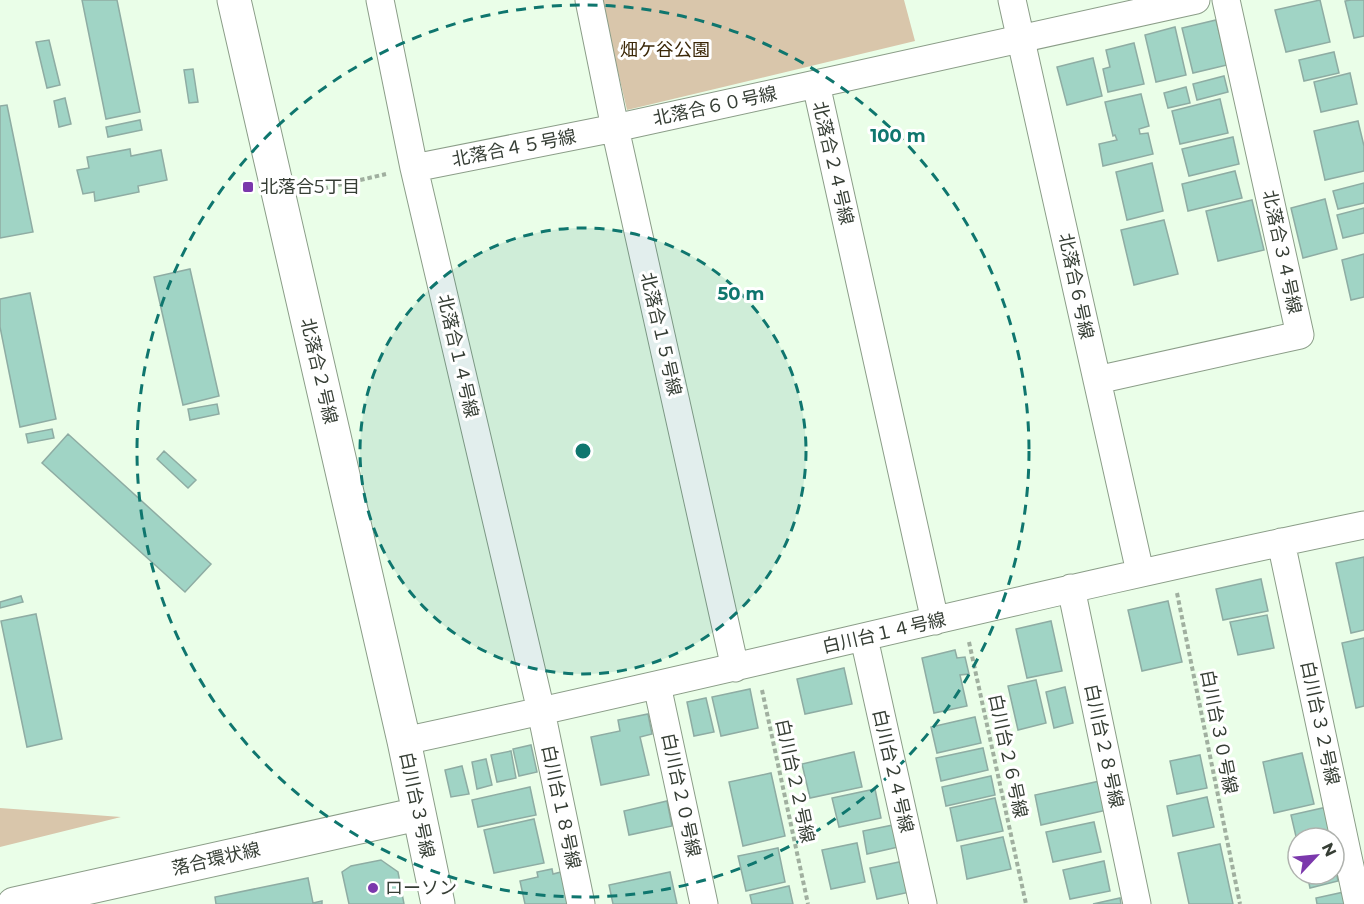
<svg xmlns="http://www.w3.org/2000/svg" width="1364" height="904" font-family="Montserrat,'Noto Sans JP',sans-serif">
<rect width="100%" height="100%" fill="#eafee8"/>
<path fill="#d9c6ab" d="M601,0H904L915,41L627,110Z
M0,808L121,817L0,847Z"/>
<path fill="#a0d4c5" stroke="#8eaca3" stroke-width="1.5" d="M82,0H117L140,112L106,119Z
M1320,0L1330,42L1286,52L1275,10Z
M1351,0H1364V36L1354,38L1345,1Z
M1216,20L1227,65L1193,73L1182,28Z
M1175,27L1186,75L1156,82L1145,35Z
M49,40L60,85L47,88L36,42Z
M1134,43L1144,84L1108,92L1103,69L1110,67L1106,50Z
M1334,52L1339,73L1304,81L1299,60Z
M1093,58L1102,96L1067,105L1057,67Z
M193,69L198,102L189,103L184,70Z
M1350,73L1357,104L1321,112L1314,82Z
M1224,76L1228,92L1197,100L1193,84Z
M1186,87L1190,103L1168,108L1164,93Z
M1141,94L1149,126L1139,129L1140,134L1148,133L1153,154L1103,166L1099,144L1117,140L1115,135L1113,136L1105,102Z
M65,98L71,124L59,127L54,101Z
M1220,99L1228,133L1180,144L1172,111Z
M7,105L33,232L0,238V106Z
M140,120L142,130L108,137L106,127Z
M1358,121L1364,146V171L1325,180L1314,131Z
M1233,137L1239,164L1189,176L1182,149Z
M130,149L131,156L161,150L167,180L138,186L139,192L95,201L94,192L83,194L77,170L89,168L87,157Z
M1152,163L1163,211L1127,220L1116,172Z
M1235,171L1242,198L1188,211L1182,184Z
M1364,183V203L1338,209L1333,191Z
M1325,199L1337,249L1303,258L1291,208Z
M1252,200L1264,250L1218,261L1206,211Z
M1364,208V233L1343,238L1337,215Z
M1164,220L1178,274L1134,285L1121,230Z
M1364,254V297L1351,300L1342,260Z
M190,269L219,396L183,405L154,277Z
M30,293L56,419L20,427L0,327V299Z
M217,404L219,414L190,420L188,409Z
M52,429L54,438L28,443L26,434Z
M68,434L211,564L185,592L42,463Z
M164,451L196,480L188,488L157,459Z
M1364,557V630L1351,633L1336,563Z
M1261,579L1268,611L1223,620L1216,589Z
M21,596L23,602L0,608V602Z
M1168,601L1182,662L1142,671L1128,610Z
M36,614L62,739L27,747L1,621Z
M1267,615L1274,648L1238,655L1230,622Z
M1051,621L1062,671L1027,678L1016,629Z
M1364,638V706L1356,708L1342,643Z
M955,650L957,658L965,657L969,674L960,675L967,706L934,713L922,658Z
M844,668L852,704L805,714L797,679Z
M1036,680L1046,723L1018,730L1008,686Z
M1065,687L1073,723L1054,728L1046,692Z
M750,689L758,728L721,736L712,697Z
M706,698L714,732L694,736L687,702Z
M648,714L652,734L640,737L649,775L601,785L591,737L620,731L618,720Z
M975,717L981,743L937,753L931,727Z
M531,745L537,772L519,776L513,749Z
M983,748L988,770L941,781L936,758Z
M511,751L516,778L497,782L491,755Z
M854,752L862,787L810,798L802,764Z
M1302,753L1314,804L1274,813L1263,762Z
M1200,755L1207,788L1177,794L1170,761Z
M486,759L492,785L477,789L472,762Z
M462,766L469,794L451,797L445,770Z
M771,773L785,836L743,846L729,782Z
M991,776L995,795L946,806L942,787Z
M1100,781L1107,810L1041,825L1035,795Z
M530,787L536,815L478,827L472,800Z
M875,789L881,818L839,827L832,798Z
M1207,797L1214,827L1173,836L1167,806Z
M995,798L1003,831L957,841L950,808Z
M667,801L672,826L629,835L624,811Z
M1327,807L1334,838H1298V845L1291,815Z
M534,819L544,863L494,873L484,830Z
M1094,822L1101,852L1053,862L1046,832Z
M898,824L903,846L867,854L863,831Z
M1003,837L1011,869L967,879L961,846Z
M857,843L865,882L831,889L822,850Z
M1220,844L1233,904H1189L1178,853Z
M778,848L785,882L746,891L738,856Z
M381,860L398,872L404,904H349L342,872L351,866Z
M904,861L910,892L877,899L870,868Z
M1104,861L1110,891L1070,899L1063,870Z
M1335,864L1338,881L1310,888L1307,874H1334Z
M552,869L553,874L561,872L568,904H525L520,881L538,877L537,872Z
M670,872L677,904H613L609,885Z
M308,878L313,903L322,901V904H216L215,897Z
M789,886L793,904H752L750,895Z
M1344,892L1347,904H1317L1316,898Z
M1120,898L1121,904H1093Z"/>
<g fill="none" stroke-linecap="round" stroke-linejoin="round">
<defs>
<path id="street" d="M380,0L414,168L541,711L581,904
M589,0L615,128L735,668
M1012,0L1140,572
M414,168L615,128L816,84
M1097,380L1300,335L1226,0
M1281,542L1358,904
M1071,588L1137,904
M935,621L816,84L1196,0
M864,638L923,904
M657,685L704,904
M404,741C724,673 1043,591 1364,525"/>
<path id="secondary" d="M234,0L404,741L438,904
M14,904L418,814"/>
</defs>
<use href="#street" stroke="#8b9d88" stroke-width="29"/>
<use href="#secondary" stroke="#8b9d88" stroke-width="35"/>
<path stroke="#a0af9f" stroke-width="4" stroke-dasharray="4.5 3" stroke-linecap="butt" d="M309,192L386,174
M1177,593L1240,904
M969,642L1026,904
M762,690L808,904"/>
<use href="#street" stroke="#fff" stroke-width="27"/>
<use href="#secondary" stroke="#fff" stroke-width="33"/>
</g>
<circle cx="583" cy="451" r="223" fill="#0f766e" fill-opacity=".12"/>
<g fill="none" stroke="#0f766e" stroke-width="3" stroke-dasharray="10 8">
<circle cx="583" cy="451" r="223"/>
<circle cx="583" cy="451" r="446"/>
</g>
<g fill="#7b38ac" stroke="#fff" stroke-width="2">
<rect x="242" y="181" width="12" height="12" rx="3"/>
<circle cx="373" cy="888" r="6"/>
</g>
<g text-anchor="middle" stroke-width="6" stroke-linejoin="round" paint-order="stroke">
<g font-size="18" fill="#3b2808" stroke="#fff">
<text x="665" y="56">畑ケ谷公園</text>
</g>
<g font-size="18" fill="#363e35" stroke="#fff">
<text transform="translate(715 106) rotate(-12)" y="6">北落合６０号線</text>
<text transform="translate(514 148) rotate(-11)" y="6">北落合４５号線</text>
<text transform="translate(833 163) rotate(77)" y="6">北落合２４号線</text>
<text transform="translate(1282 252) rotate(78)" y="6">北落合３４号線</text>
<text transform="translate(1076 286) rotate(78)" y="6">北落合６号線</text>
<text transform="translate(661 334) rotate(77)" y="6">北落合１５号線</text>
<text transform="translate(458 356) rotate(77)" y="6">北落合１４号線</text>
<text transform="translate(319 371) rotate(77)" y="6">北落合２号線</text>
<text transform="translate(884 633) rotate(-13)" y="6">白川台１４号線</text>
<text transform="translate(1320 723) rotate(78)" y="6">白川台３２号線</text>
<text transform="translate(1219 732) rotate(79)" y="6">白川台３０号線</text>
<text transform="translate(1104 746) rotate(78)" y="6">白川台２８号線</text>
<text transform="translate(1008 756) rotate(78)" y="6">白川台２６号線</text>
<text transform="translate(893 771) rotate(77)" y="6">白川台２４号線</text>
<text transform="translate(795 781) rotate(78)" y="6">白川台２２号線</text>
<text transform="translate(681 795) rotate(78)" y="6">白川台２０号線</text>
<text transform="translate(417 805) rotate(78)" y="6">白川台３号線</text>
<text transform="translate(561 807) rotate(78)" y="6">白川台１８号線</text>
<text transform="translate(216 859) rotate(-13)" y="6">落合環状線</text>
</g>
<g font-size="18" fill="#363e35" stroke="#fff" text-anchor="start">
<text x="260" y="193">北落合5丁目</text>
<text x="385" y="894">ローソン</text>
</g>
</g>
<circle cx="583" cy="451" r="9" fill="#0f766e" stroke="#fff" stroke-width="3"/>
<g font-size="18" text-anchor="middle" font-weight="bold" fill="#0f766e" stroke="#fff" stroke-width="6" stroke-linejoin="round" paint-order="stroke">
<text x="898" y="142">100 m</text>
<text x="741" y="300">50 m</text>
</g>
<g transform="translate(1316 856) rotate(64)"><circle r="28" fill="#ffffff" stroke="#afb2ae" stroke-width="1.5"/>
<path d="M0-4.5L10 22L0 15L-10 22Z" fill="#7b38ac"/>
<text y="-9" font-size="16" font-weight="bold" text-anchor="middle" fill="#363e35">N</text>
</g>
</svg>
